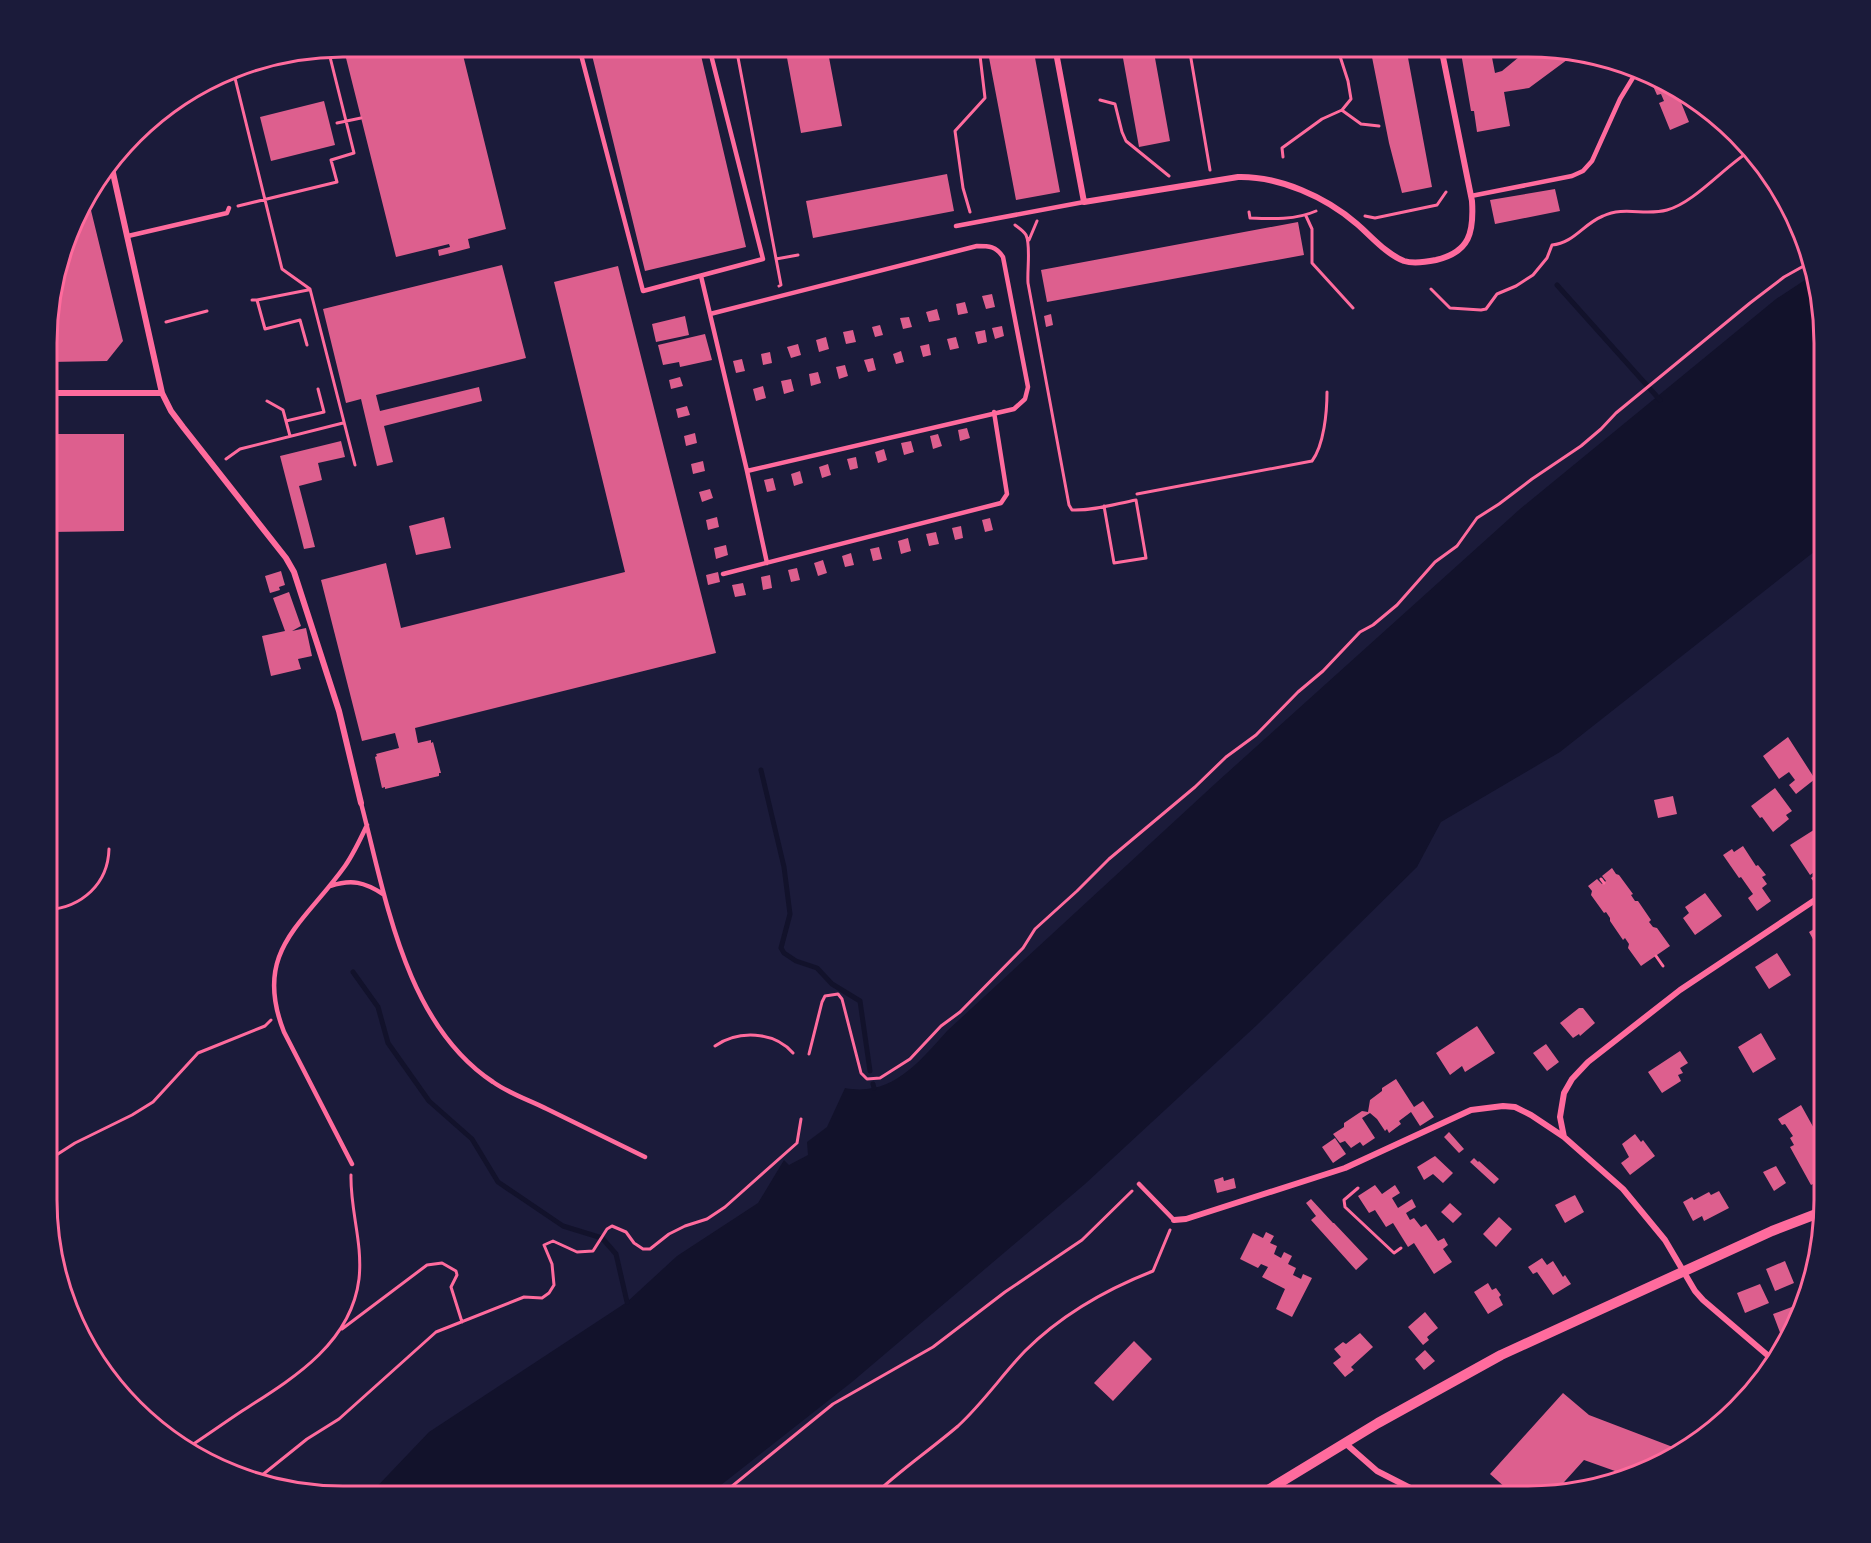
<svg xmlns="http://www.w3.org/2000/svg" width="1871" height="1543" font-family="Quicksand,sans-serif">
<rect width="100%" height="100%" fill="#1b1b3a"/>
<path fill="#12122b" d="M1811,276L1824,343V544L1560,752L1441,822L1417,867L1258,1024L1085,1184L852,1382L707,1496H368L429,1432L627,1302L677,1256L758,1203L784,1160L789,1165L808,1155L807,1142L827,1127L845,1088C892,1097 919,1062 947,1031L1217,782L1520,509L1776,299Z"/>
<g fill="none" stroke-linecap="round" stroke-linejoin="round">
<path stroke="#12122b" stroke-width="5" d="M1557,285L1660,400
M761,770L784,867L790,914L781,948L784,953L796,961L817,968L832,984L860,1001L870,1071
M353,972L378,1007L388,1043L429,1101L472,1139L498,1182L563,1226L602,1238L616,1254L627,1302
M873,1084L874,1088"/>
</g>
<path fill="#dd5f8e" d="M358,47H461L506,229L468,239L470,248L451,253L439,256L438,250L450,247L449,244L396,257L344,50Z
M590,47H699L746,247L645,271Z
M785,47H827L842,126L801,133Z
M987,47H1033L1060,192L1016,200Z
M1121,47H1153L1170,141L1139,147Z
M1370,47H1406L1432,187L1402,193L1389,143Z
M1460,47H1490L1495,73L1502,71L1531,47H1547L1575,54L1529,88L1504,92L1510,126L1477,132L1474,111H1471Z
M1654,77L1680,95H1678L1689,122L1670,130L1659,103L1664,101L1661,94L1657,95L1653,86L1657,84Z
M324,101L335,145L271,161L260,117Z
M947,174L954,211L813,238L806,201Z
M1555,189L1560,211L1495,224L1490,200Z
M87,194L123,341L107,361L49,362V304Z
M1298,222L1304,255L1047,302L1041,270Z
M502,265L526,358L376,395L380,411L479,387L482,401L384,426L393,462L377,466L361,399L346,403L323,309Z
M618,266L716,653L415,728L418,743L431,740V743L433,742L441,773H439V776L385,789V787L382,788L375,757L377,756L376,754L399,748L395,733L362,741L321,580L386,563L401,628L625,572L554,282Z
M992,294L995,307L986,309L982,296Z
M965,302L968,313L958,315L956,304Z
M937,309L940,320L929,322L926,312Z
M1051,314L1053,325L1046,327L1044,316Z
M685,316L689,335L656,342L652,324Z
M909,317L912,327L903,329L900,318Z
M880,325L883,335L875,337L872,327Z
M1002,326L1004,336L995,339L992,328Z
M853,330L856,342L846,344L843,332Z
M985,330L987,342L978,344L975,332Z
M705,334L712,360L680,367L679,362L663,365L658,345Z
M826,337L829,349L819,352L816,340Z
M956,337L959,348L950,350L947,339Z
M798,344L801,355L791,358L787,347Z
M929,344L931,355L923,357L920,346Z
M901,351L904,362L896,364L893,354Z
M770,352L772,363L763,365L761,354Z
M873,358L876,370L868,372L864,360Z
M742,359L745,371L736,373L733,361Z
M845,365L848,376L839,379L836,367Z
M818,372L821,383L811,386L809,374Z
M680,377L683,386L671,389L669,380Z
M791,379L794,391L784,394L781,381Z
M763,386L766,398L756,401L753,389Z
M687,406L690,415L678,418L676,409Z
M967,428L970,438L960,441L958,430Z
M695,433L697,443L686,446L684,436Z
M49,434H124V531L49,532Z
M938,434L942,446L933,449L930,436Z
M341,441L345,457L318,463L322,480L299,486L315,547L304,549L280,456Z
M911,441L914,452L904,455L901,443Z
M884,449L887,460L878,463L875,452Z
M856,457L858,468L850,470L847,459Z
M703,461L705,471L693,474L691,464Z
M828,464L831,475L822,478L819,467Z
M800,471L803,483L794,486L791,474Z
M773,478L776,490L767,492L764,480Z
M710,489L713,498L702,502L699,492Z
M444,517L451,548L416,555L409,526Z
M717,517L719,527L708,530L706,520Z
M990,518L993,530L985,532L982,520Z
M961,526L963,538L955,540L952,528Z
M936,532L939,544L929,546L926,534Z
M908,538L911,551L901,554L898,541Z
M726,545L728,555L716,559L714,548Z
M879,547L882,559L873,561L870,549Z
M851,553L854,565L845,567L842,556Z
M823,560L827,573L818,576L814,563Z
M797,568L800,580L791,582L788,570Z
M281,571L285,585L279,587L280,590L270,593L265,576Z
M718,572L720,582L708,585L706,575Z
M770,575L772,588L763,590L761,577Z
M743,583L746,595L735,597L732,585Z
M289,592L301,626L292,631L306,628L312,656L298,659L301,669L271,676L262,636L285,631L273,598Z
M1788,737L1815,779L1796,794L1789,785L1795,780L1789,772L1779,779L1763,756Z
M1775,788L1792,811L1786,815L1789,819L1773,832L1762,817L1760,818L1751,806Z
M1673,796L1677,814L1658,818L1654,800Z
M1820,826L1824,832V865L1810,875L1790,845Z
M1743,846L1756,866L1758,865L1766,875L1762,877L1767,884L1762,888L1771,901L1757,911L1748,898L1753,894L1741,877L1739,878L1723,855L1732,849L1734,852Z
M1612,868L1616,874L1619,875L1633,894L1631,895L1635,901H1638L1651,920L1649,922L1653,927L1657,928L1670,946L1641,966L1628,948L1629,944L1625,938L1623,940L1610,921V918L1606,912L1604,913L1591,895L1592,891L1588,886L1597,879L1602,884L1606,881L1602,876Z
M1824,869V884L1818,888L1811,878Z
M1705,893L1722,916L1695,935L1683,918L1689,913L1685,907Z
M1824,923V950L1820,952L1809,932Z
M1777,953L1791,975L1769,989L1755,967Z
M1579,1008H1583L1595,1023L1580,1036L1579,1034L1573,1038L1560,1023Z
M1477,1026L1495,1053L1465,1072L1462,1066L1450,1075L1436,1053Z
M1761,1033L1776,1059L1753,1073L1738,1047Z
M1546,1044L1559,1062L1547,1071L1533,1053Z
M1680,1051L1688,1063L1680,1068L1683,1073L1678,1075L1681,1081L1662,1093L1648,1072Z
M1396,1079L1414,1107L1423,1101L1434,1117L1420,1126L1411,1112L1399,1121L1401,1124L1389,1133L1387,1129L1385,1131L1377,1119L1370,1113L1362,1118L1375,1138L1363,1146L1360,1142L1351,1148L1345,1141L1340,1143L1333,1134L1344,1127V1123L1362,1111L1368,1112L1370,1100L1382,1091V1088Z
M1801,1105L1816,1132L1813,1134L1824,1154V1162L1818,1166L1824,1178L1811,1185L1790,1147L1794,1145L1790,1138L1793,1136L1785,1124L1782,1125L1778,1119Z
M1449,1132L1464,1149L1459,1153L1444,1137Z
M1635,1134L1641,1142L1643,1140L1655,1156L1630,1175L1621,1163L1629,1157L1622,1144Z
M1335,1138L1346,1154L1333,1163L1322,1147Z
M1435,1156L1453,1173L1443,1183L1433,1174L1424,1180L1417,1167Z
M1474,1158L1478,1162L1479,1161L1499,1179L1494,1184L1470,1162Z
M1776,1166L1786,1183L1774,1191L1763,1172Z
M1223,1177L1224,1181L1234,1178L1236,1188L1217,1193L1214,1180Z
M1375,1185L1382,1194L1395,1185L1400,1193L1392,1198L1398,1208L1412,1199L1416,1207L1406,1213L1410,1220L1414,1218L1421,1227L1426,1224L1438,1241L1444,1238L1448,1245L1443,1249L1452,1262L1434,1274L1414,1243L1408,1247L1393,1223L1386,1227L1375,1210L1369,1213L1358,1196Z
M1719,1191L1729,1208L1704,1221L1702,1216L1693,1221L1683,1202L1692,1197L1694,1200L1709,1192L1711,1195Z
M1575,1195L1584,1212L1565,1223L1555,1205Z
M1311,1199L1333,1223H1334L1368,1259L1356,1270L1311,1220L1316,1216L1306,1203Z
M1450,1203L1462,1214L1453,1223L1441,1212Z
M1499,1217L1512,1229L1496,1247L1483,1234Z
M1266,1232L1274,1236L1270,1243L1277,1246L1274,1254L1281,1258L1284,1252L1292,1256L1288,1264L1296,1268L1293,1275L1301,1279L1303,1274L1312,1278L1292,1317L1276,1309L1285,1289L1262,1277L1268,1267L1261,1264L1258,1268L1240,1259L1253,1233L1263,1238Z
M1542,1258L1547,1265L1553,1261L1563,1277L1565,1275L1571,1284L1553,1295L1537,1272L1533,1274L1528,1267Z
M1785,1261L1794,1283L1775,1291L1766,1269Z
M1488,1283L1492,1290L1496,1288L1501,1295L1499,1297L1503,1305L1488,1314L1474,1292Z
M1760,1284L1769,1303L1745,1313L1737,1293Z
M1797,1305L1801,1315L1790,1332L1781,1335L1773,1314Z
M1425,1312L1438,1328L1427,1337L1429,1340L1423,1345L1408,1327Z
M1360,1333L1373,1347L1351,1367L1354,1370L1345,1377L1333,1363L1341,1357L1334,1349L1343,1342L1346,1344Z
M1134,1341L1152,1359L1113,1401L1094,1383Z
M1425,1350L1435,1361L1424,1370L1415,1359Z
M1563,1393L1589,1415L1678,1449L1642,1474L1629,1476L1584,1460L1556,1491L1528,1496H1515L1490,1474Z"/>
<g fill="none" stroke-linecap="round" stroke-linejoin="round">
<path stroke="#ff6b9d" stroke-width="3" d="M736,47L781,285L779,286
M1189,47L1210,170
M233,70L282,269L310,289L355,465
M228,73L306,53
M1100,100L1115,104L1122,132L1126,141L1169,176
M1343,111L1361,124L1379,126
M337,123L361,118
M1736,132L1739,135
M1283,157L1282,148L1322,119L1342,110L1351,99L1348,81L1337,47
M238,206L337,182L331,160L354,153L328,49
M970,212L963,188L955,131L985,98L979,47
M1249,212L1250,218C1272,219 1296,220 1316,211
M1306,216L1312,229V263L1353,308
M1365,216L1375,218L1437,205L1446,192
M1015,225C1019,228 1024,231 1026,235C1031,245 1027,270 1028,283L1069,505L1072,510C1093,511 1115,504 1136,500L1146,558L1114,563L1104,506
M1029,240L1037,221
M776,259L798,255
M1431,289L1450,308L1481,310L1486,309L1497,294L1516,286L1533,275L1547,258L1552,245C1574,243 1583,224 1603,216C1624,206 1645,216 1667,210C1694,203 1725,166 1750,151
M252,300H257L265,329L300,320L307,345
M257,300L308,290
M166,322L207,311
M267,401L283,410L290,436
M286,421L324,412L318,389
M226,459L240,449L343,423
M1137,494L1312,461C1324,445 1327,412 1327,392
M1601,879L1604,883
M48,910C82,907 108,884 109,849
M1656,956L1663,966
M715,1046C738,1030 774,1031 793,1053
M809,1054L822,1002L825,996L838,994L842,999L861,1073L867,1079L880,1078L910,1059L941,1026L960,1012L1023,948L1035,929L1077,891L1109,859L1195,787L1226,757L1256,735L1298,692L1323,671L1360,632L1373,625L1397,605L1435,562L1457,546L1477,518L1499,504L1532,479L1581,446L1601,429L1616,413L1750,303L1784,277L1809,263
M47,1161L75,1143L132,1115L153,1102L198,1053L265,1026L271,1020
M1358,1188L1344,1200L1345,1207L1394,1253L1401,1248
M342,1329L427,1265L442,1263L456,1271L457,1275L451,1287L462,1322
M189,1447C207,1435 224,1423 242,1411C292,1379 351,1344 359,1279C363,1243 350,1210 351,1175
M256,1480L307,1439L339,1419L436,1332L524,1297L542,1298L549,1293L554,1285L552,1264L544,1245L553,1241L577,1252L593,1251L607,1229L612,1226L626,1232L634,1243L643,1249H650L669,1234L685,1226L707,1219L725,1207L797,1143L801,1119
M720,1496L833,1404L933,1347L1005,1292L1082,1240L1132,1191
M873,1496C899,1471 930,1450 958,1426C983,1403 1002,1375 1025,1351C1060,1316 1107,1289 1153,1271L1170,1230"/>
<path stroke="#ff6b9d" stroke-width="4.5" d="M579,47L643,291L763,259L709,47
M1471,196L1572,176L1583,171L1592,161L1620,99L1634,76
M956,226L1084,202
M128,236L227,213L229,208
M701,276L747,471L1014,409L1025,399L1028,387L1003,257C996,246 989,246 977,246L710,314
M747,471L767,563
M723,574L1001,503L1007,494L994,412
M361,803C386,898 405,1024 493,1082C510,1094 529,1100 547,1109C579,1125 612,1141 645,1157
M330,886C352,879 364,882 383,894
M352,1164L284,1032C252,951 303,925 345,866C354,853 360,840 367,825
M1139,1184L1174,1220"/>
<path stroke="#ff6b9d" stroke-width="6" d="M1055,47L1084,202L1238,177C1279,176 1326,197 1357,224C1371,236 1386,254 1404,261C1414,264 1426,262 1436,260C1470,252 1474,232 1472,201L1441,47
M49,393H162L111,164
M162,393L171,411L183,427L286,558L294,572L339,711L361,803
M1174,1220L1186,1219L1345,1168L1471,1110L1503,1106L1515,1107L1531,1115L1564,1137
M1772,1359L1703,1300L1695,1291L1665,1240L1623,1189L1564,1137L1560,1117L1564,1093L1572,1079L1588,1062L1680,990L1824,894
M1345,1443L1377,1471L1426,1496"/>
<path stroke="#ff6b9d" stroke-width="10" d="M1258,1496L1378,1423L1501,1355L1772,1231L1824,1211"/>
</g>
<path d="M0 0H1871V1543H0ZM343 57H1528A286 286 0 0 1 1814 343V1200A286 286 0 0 1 1528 1486H343A286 286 0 0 1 57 1200V343A286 286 0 0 1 343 57Z" fill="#1b1b3a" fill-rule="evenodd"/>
<path fill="none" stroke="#ff6b9d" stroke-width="3" d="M343 57H1528A286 286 0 0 1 1814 343V1200A286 286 0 0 1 1528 1486H343A286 286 0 0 1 57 1200V343A286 286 0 0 1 343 57Z"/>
</svg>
